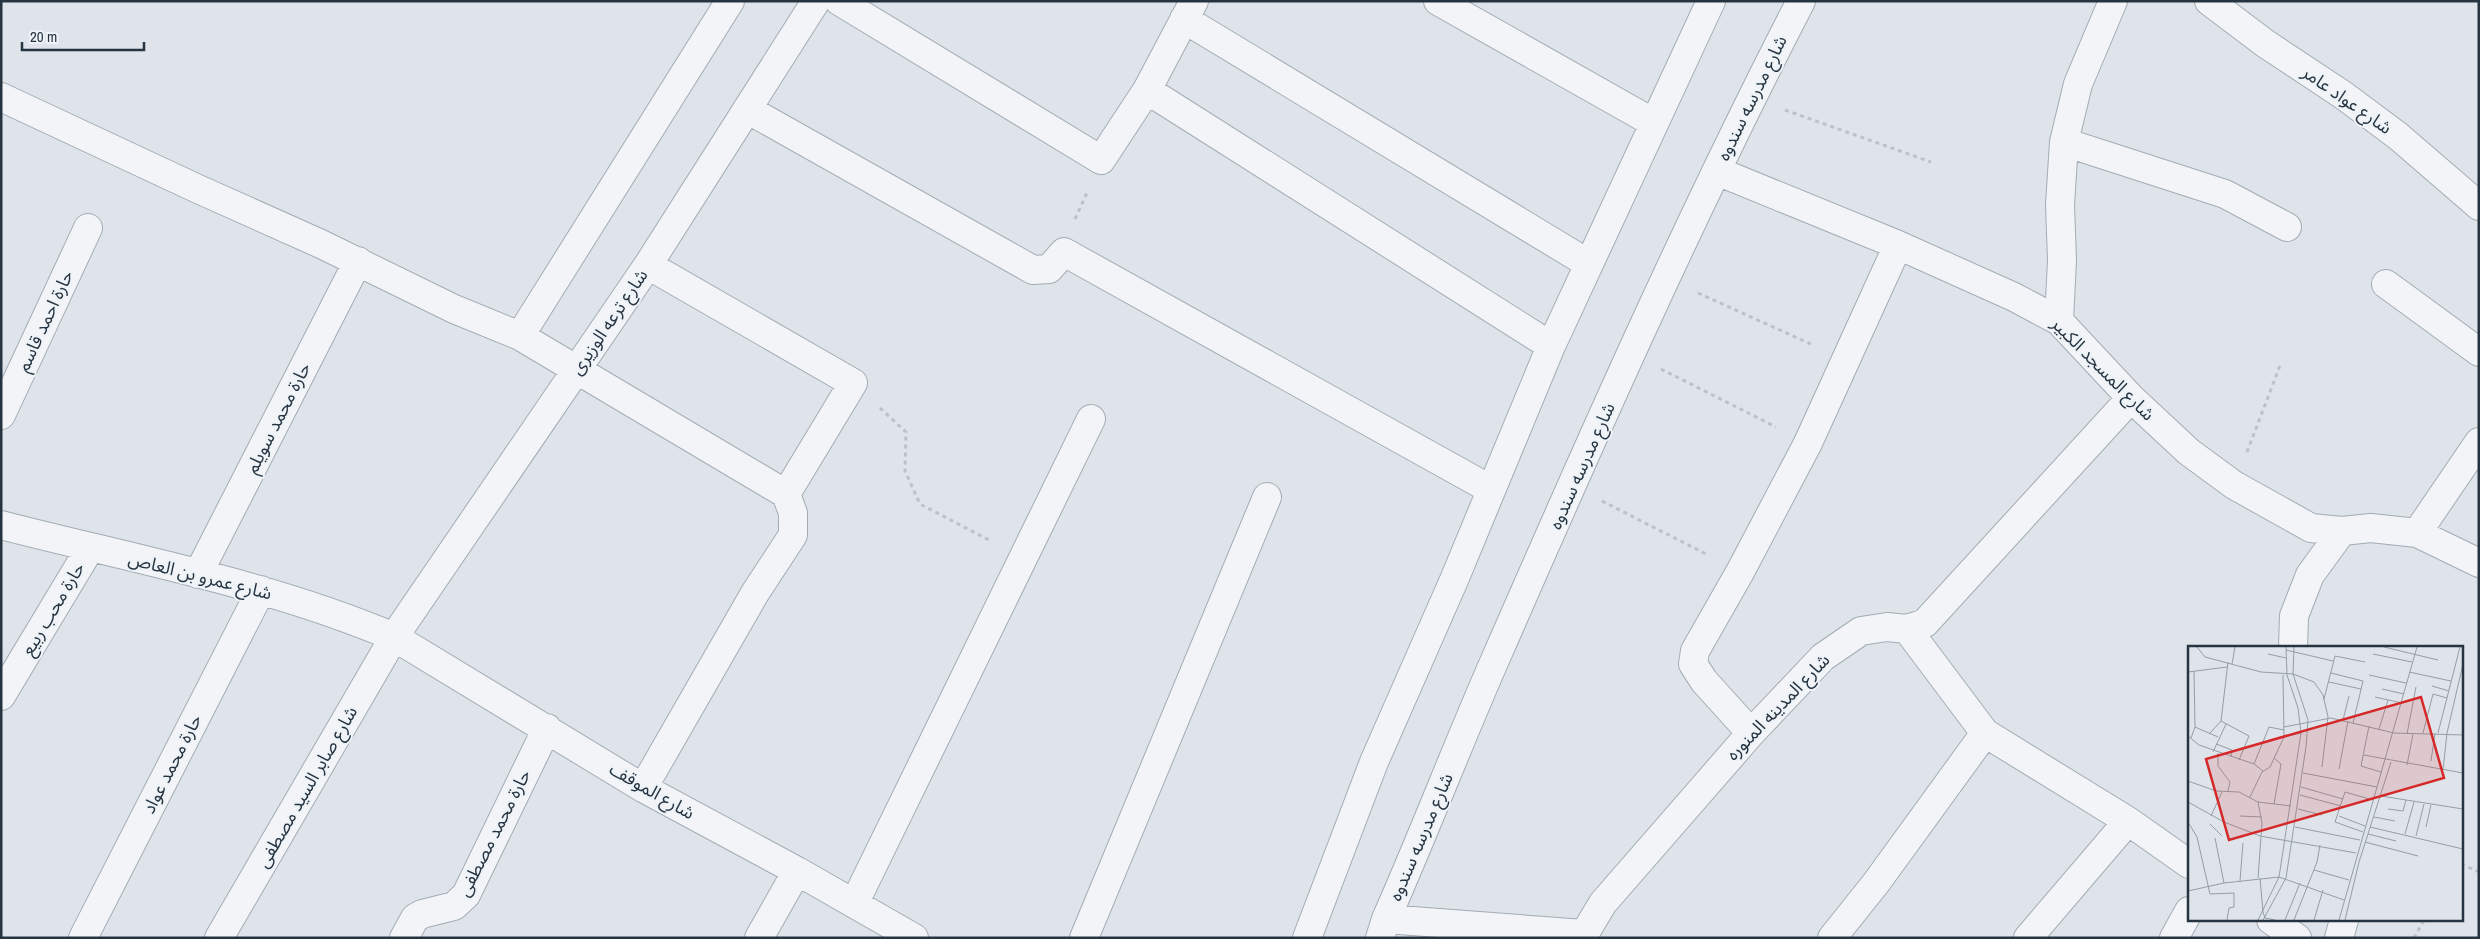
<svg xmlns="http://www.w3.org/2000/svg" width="2480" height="939" font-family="'Archivo Narrow','Noto Sans Arabic',sans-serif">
<rect width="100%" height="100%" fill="#dee4ea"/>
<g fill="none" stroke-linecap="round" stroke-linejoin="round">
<defs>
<path id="minor" d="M839,1L1101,160L1147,90L1194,1
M1438,1L1654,123
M2209,1L2266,44L2343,95L2398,136L2479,206
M1184,19L1589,264
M1147,90L1551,346
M1,97L198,189L321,244L454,309L520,336L786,494L793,513V535L755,593L643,788
M747,109L1033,270L1049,269L1064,252L1490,489
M2064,142L2225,194L2287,227
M1717,171L1898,245L2014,297L2059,321L2131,398L2189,452L2234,485L2311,528L2342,531L2371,528L2417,533L2479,563
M648,265L853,383L786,494
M2386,284L2479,352
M2059,321L2062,260L2060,205L2064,142L2078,84L2113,1
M520,336L730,1
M1,415L88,228
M1,525C133,559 269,584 394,637L643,788L797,871L914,938
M2417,533L2479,442
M198,574L358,261
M1907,629L1985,733L2128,821L2189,864
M2293,648L2294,616L2310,575L2342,531
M1,696L90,548
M1751,733L1704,681L1693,664L1695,651L1740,572L1808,443L1898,245
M854,904L1091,419
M1386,919L1584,934
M2271,920L2297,938
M83,938L261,590
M219,938L394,637L648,265L816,1
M404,938L415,918L422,914L454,906L466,895L547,728
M759,938L797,871
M1084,938L1267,497
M1307,938L1374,762L1454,580L1551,346L1711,1
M1380,938L1386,919C1425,831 1459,741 1498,653C1594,433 1691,214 1801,1
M1582,938L1603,903L1751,733L1823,657L1861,631L1887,627L1907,629L1925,623L2131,398
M1832,938L1876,883L1985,733
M2028,938L2128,821
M2174,938L2189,911
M2339,938L2344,920"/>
</defs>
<use href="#minor" stroke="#a3acb4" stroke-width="30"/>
<path stroke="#bdc2c8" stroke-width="3" stroke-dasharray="4 4" stroke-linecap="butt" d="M1785,110L1931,162
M1075,219L1087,193
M1698,293L1813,345
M1661,369L1776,427
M880,408L906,432L905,471L920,504L991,541
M2247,452L2281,363
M1602,501L1708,555
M2461,864L2479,872
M2414,938L2424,920"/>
<use href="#minor" stroke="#f2f4f7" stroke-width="28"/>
</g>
<g text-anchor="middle" stroke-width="4" stroke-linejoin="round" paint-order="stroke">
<g font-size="18" fill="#263442" stroke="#eef3f7">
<text transform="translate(1752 98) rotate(-64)" y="6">شارع مدرسه سندوه</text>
<text transform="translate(2347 100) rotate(35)" y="6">شارع عواد عامر</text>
<text transform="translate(45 321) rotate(-65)" y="6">حارة احمد قاسم</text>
<text transform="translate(609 322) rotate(-56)" y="6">شارع ترعه الوزيرى</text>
<text transform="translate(2103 369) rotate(45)" y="6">شارع المسجد الكبير</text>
<text transform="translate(278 418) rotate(-63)" y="6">حارة محمد سويلم</text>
<text transform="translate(1582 466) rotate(-66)" y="6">شارع مدرسه سندوه</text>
<text transform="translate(200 576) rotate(14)" y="6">شارع عمرو بن العاص</text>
<text transform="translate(53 609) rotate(-59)" y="6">حارة محب ربيع</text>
<text transform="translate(1778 707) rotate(-46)" y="6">شارع المدينه المنوره</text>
<text transform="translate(172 764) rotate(-63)" y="6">حارة محمد عواد</text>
<text transform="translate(307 787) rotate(-60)" y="6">شارع صابر السيد مصطفى</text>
<text transform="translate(652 791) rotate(30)" y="6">شارع الموقف</text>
<text transform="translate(494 833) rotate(-63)" y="6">حارة محمد مصطفى</text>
<text transform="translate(1421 837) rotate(-67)" y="6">شارع مدرسه سندوه</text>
</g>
</g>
<g transform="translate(2188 646)">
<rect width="275" height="275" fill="#dee4ea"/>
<path fill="none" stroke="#949ea7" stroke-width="1" d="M9,1L17,11L73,26L105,28L126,36L135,49L140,71L134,121M196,1L250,14M98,4L145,15M80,8L98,12M185,8L224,16M44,18L47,1M0,26L39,21M221,26L263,35M143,27L175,35L165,77M181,29L218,37M141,36L173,43M244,40L261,45M194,43L216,48M187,51L214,57M136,53L147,10L177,16M155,74L161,50M33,75L61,90L51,114M181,80L173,120L193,126M7,81L30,91M96,81L143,72L206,87L275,89M191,83L200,54M235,87L245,48L259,52M250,87L272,1M21,88L33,75L40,16M219,88L228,41M0,90L11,99L66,118L75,125M96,91L113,87M3,92L7,81L6,25M28,98L44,104L43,111M25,106L38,78M30,107V120L42,136L40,145M176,109L275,127M243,115L247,87M66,118L81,81L96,84M219,119L225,88M151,123L160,75M255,124L259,87L275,18M115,127L189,141M0,135L28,145L51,146L70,156L103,160M113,141L155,153M112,149L153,160M193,150L275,163M62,151L74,126L82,121L96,91L95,29M0,156L36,176L72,190L168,207M86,158L93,118L86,112M110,163L134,169M200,163L215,165L218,154M23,170L34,146M52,170L74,171M151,170L177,180M186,171L207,175M0,176L9,191L22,248L46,247V261L41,262L39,274M22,178L34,190M107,181L172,194M182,181L275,203M238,181L243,159M175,186L147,176L157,146L185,154M180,188L208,195M217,188L226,156M228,190L236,158M27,192L36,237M177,196L230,210M126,224L161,234M70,232L74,177L70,156M72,232L75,266L77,272L87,274M52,235L55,197M0,245L36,237L91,231L156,254M70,274L91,231L113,87L110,62L99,29L98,1M75,274L98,232L118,101L120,74L105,28L106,1M97,274L112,237M106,274L129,216L132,199M126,274L135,244M151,274L229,1M157,274L171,216L203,116"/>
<path fill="#d62828" fill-opacity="0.15" stroke="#d62828" stroke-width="2.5" d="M233,51L256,132L41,194L18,113Z"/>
<rect width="275" height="275" fill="none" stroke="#263442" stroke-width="2.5"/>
</g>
<rect width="2480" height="939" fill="none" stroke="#263442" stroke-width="5"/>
<path d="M22 42v8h122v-8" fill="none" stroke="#263442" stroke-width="2.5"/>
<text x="30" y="42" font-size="15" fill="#263442" stroke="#eef3f7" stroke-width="4" paint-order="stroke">20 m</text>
</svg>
